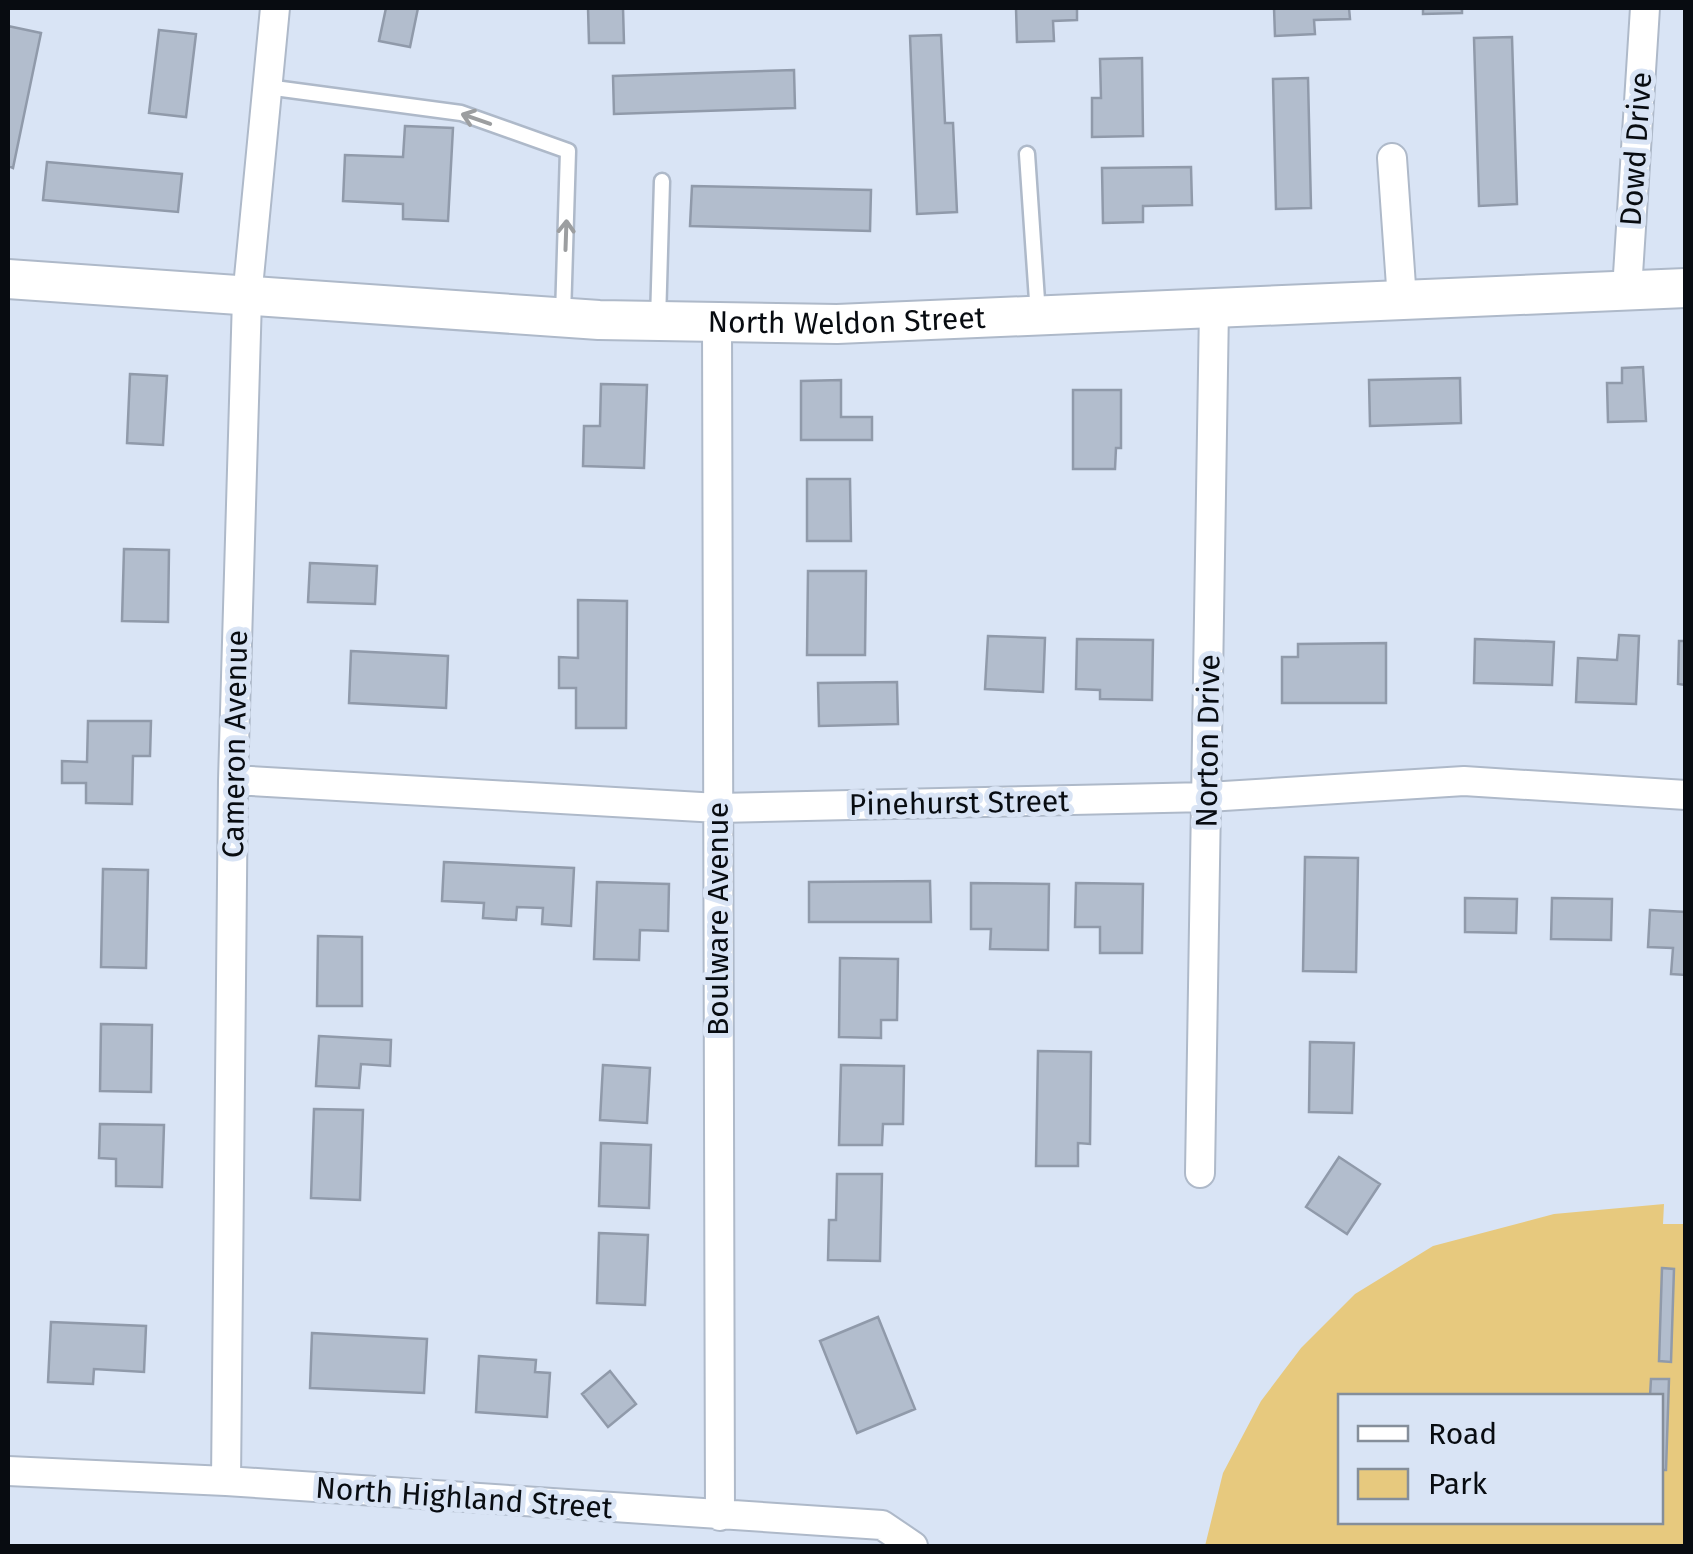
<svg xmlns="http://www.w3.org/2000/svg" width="1693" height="1554" font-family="'Fira Sans',sans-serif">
<rect width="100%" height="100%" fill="#d9e4f5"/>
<path fill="#e7c97e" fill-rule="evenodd" d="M1664,1204L1663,1224H1685V1546H1205L1223,1473L1261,1401L1301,1348L1355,1294L1433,1246L1554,1214ZM1340,1396H1660V1522H1340Z"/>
<path fill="#b2bdcd" stroke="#909aaa" stroke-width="2.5" d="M386,8H418L410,47L379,41Z
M588,8H623L624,43H589Z
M1016,8H1077V20L1053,21L1054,41L1017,42Z
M1274,8H1349L1350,19L1314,20L1315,34L1275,36Z
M1423,8H1462V13L1423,14Z
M8,26L41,33L13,168L8,166Z
M159,30L196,34L186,117L149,113Z
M941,35L945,123H953L957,212L917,214L910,36Z
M1512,37L1517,204L1479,206L1474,38Z
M1142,58L1143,136L1092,137V98H1101L1100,59Z
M794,70L795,108L614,114L613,76Z
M1308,78L1311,208L1276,209L1273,79Z
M405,126L453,128L448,221L403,219V204L343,201L345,155L403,157Z
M47,162L182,174L178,212L43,200Z
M1191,167L1192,205L1143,206V222L1103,223L1102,168Z
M692,186L871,190L870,231L690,226Z
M1643,367L1646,421L1608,422L1607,383H1622V368Z
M130,374L167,376L163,445L127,443Z
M1460,378L1461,423L1370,426L1369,380Z
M841,380V417H872V440H801V381Z
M601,384L647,385L644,468L583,466L584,426H600Z
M1073,390H1121V448H1116L1115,469H1073Z
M807,479H850L851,541H807Z
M124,549L169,550L168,622L122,621Z
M310,563L377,566L375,604L308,602Z
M808,571H866L865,655H807Z
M578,600L627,601L626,728H576V688H559V657L578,658Z
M1619,635L1639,636L1636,704L1576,702L1578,658L1617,660Z
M988,636L1045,638L1043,692L985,689Z
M1077,639L1153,640L1152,700L1100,699V690L1076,689Z
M1475,639L1554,642L1552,685L1474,683Z
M1679,641H1686V685L1678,684Z
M1386,643V703H1282V657H1298V644Z
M351,651L448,656L446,708L349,703Z
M897,682L898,724L819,726L818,683Z
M88,721H151L150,756H133L132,804L86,803V783H62V761L87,762Z
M1305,857L1358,858L1356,972L1303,971Z
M444,862L574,868L571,926L542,924L543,908L517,907L516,920L483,918L484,903L442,901Z
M103,869L148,870L146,968L101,967Z
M930,881L931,922H809V882Z
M597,882L669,884L668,931L640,930L639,960L594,959Z
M971,883L1049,884L1048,950L990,949L991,929H971Z
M1076,883L1143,884L1142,953H1100V927H1075Z
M1465,898L1517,899L1516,933L1465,932Z
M1552,898L1612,899L1611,940L1551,939Z
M1650,910L1686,912V975L1671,974L1673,948L1648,947Z
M318,936L362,937V1006H317Z
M840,958L898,959L897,1020H881V1038L839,1037Z
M101,1024L152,1025L151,1092L100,1091Z
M319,1036L391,1040L390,1066L361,1064L359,1088L316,1086Z
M1310,1042L1354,1043L1352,1113L1309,1112Z
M1038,1051L1091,1052L1090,1144L1078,1143V1166H1036Z
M603,1065L650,1068L647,1123L600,1120Z
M841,1065L904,1066L903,1124H883L882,1145H839Z
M314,1109L363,1110L360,1200L311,1198Z
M100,1124L164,1125L162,1187L116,1186V1159L99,1158Z
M601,1143L651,1145L649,1208L599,1206Z
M1339,1157L1380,1184L1347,1234L1306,1207Z
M837,1174H882L880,1261L828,1260L829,1220H836Z
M599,1233L648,1235L645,1305L597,1303Z
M1662,1268L1674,1269L1671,1362L1659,1361Z
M878,1317L915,1409L857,1433L820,1341Z
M51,1322L146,1326L144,1372L94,1369L93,1384L48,1382Z
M312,1333L427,1339L424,1393L310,1388Z
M479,1356L536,1360L535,1372L550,1373L547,1417L476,1412Z
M610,1371L636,1404L608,1427L582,1394Z
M1651,1379H1669L1666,1470H1660V1396H1650Z"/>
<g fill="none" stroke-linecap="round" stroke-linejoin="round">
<defs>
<path id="lane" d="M267,87L461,113L568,151L563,316
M1027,154L1038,315
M658,321L662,181"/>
<path id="street" d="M1392,158L1402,300
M1627,290L1645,8
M717,322L720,1516
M233,780L718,808L1208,797L1464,781L1686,795
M1200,1173L1214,308
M8,1471L226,1481L882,1525L913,1546
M226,1481L233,780L247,298L275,8"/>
<g id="secondary">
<path id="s1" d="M8,279L599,320L837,324L1686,288"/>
</g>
</defs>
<use href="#lane" stroke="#aeb9c9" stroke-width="19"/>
<use href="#street" stroke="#aeb9c9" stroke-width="32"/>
<use href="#secondary" stroke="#aeb9c9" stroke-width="42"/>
<use href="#lane" stroke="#fff" stroke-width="14"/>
<use href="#street" stroke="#fff" stroke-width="28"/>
<use href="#secondary" stroke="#fff" stroke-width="38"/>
</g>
<defs><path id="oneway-shaft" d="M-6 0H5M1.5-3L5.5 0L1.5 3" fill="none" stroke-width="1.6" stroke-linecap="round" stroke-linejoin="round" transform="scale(2.5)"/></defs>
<g stroke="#9c9ea0">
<use href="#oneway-shaft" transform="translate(476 119) rotate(-161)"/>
<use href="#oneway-shaft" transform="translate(566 235) rotate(-88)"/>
</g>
<g text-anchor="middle" stroke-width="10" stroke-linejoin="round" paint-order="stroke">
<g font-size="30" fill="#080c11" stroke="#d9e4f5">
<text transform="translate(1636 149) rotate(-86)" y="10">Dowd Drive</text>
<text dy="10" stroke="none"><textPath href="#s1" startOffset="840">North Weldon Street</textPath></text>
<text transform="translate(1208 741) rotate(-89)" y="10">Norton Drive</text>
<text transform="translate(235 744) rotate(-89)" y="10">Cameron Avenue</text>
<text transform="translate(959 803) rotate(-1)" y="10">Pinehurst Street</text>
<text transform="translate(718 919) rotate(-90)" y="10">Boulware Avenue</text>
<text transform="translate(464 1498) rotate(4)" y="10">North Highland Street</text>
</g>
</g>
<rect width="1693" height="1554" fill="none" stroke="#080c11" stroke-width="20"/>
<rect x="1338" y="1394" width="325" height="130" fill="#d9e4f5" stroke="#858e9a" stroke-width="2.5"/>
<rect x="1358" y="1426" width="50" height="15" fill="#ffffff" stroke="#858e9a" stroke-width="2.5"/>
<text x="1428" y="1444" font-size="30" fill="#080c11">Road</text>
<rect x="1358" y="1469" width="50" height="30" fill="#e7c97e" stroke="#858e9a" stroke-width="2.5"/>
<text x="1428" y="1494" font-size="30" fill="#080c11">Park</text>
</svg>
